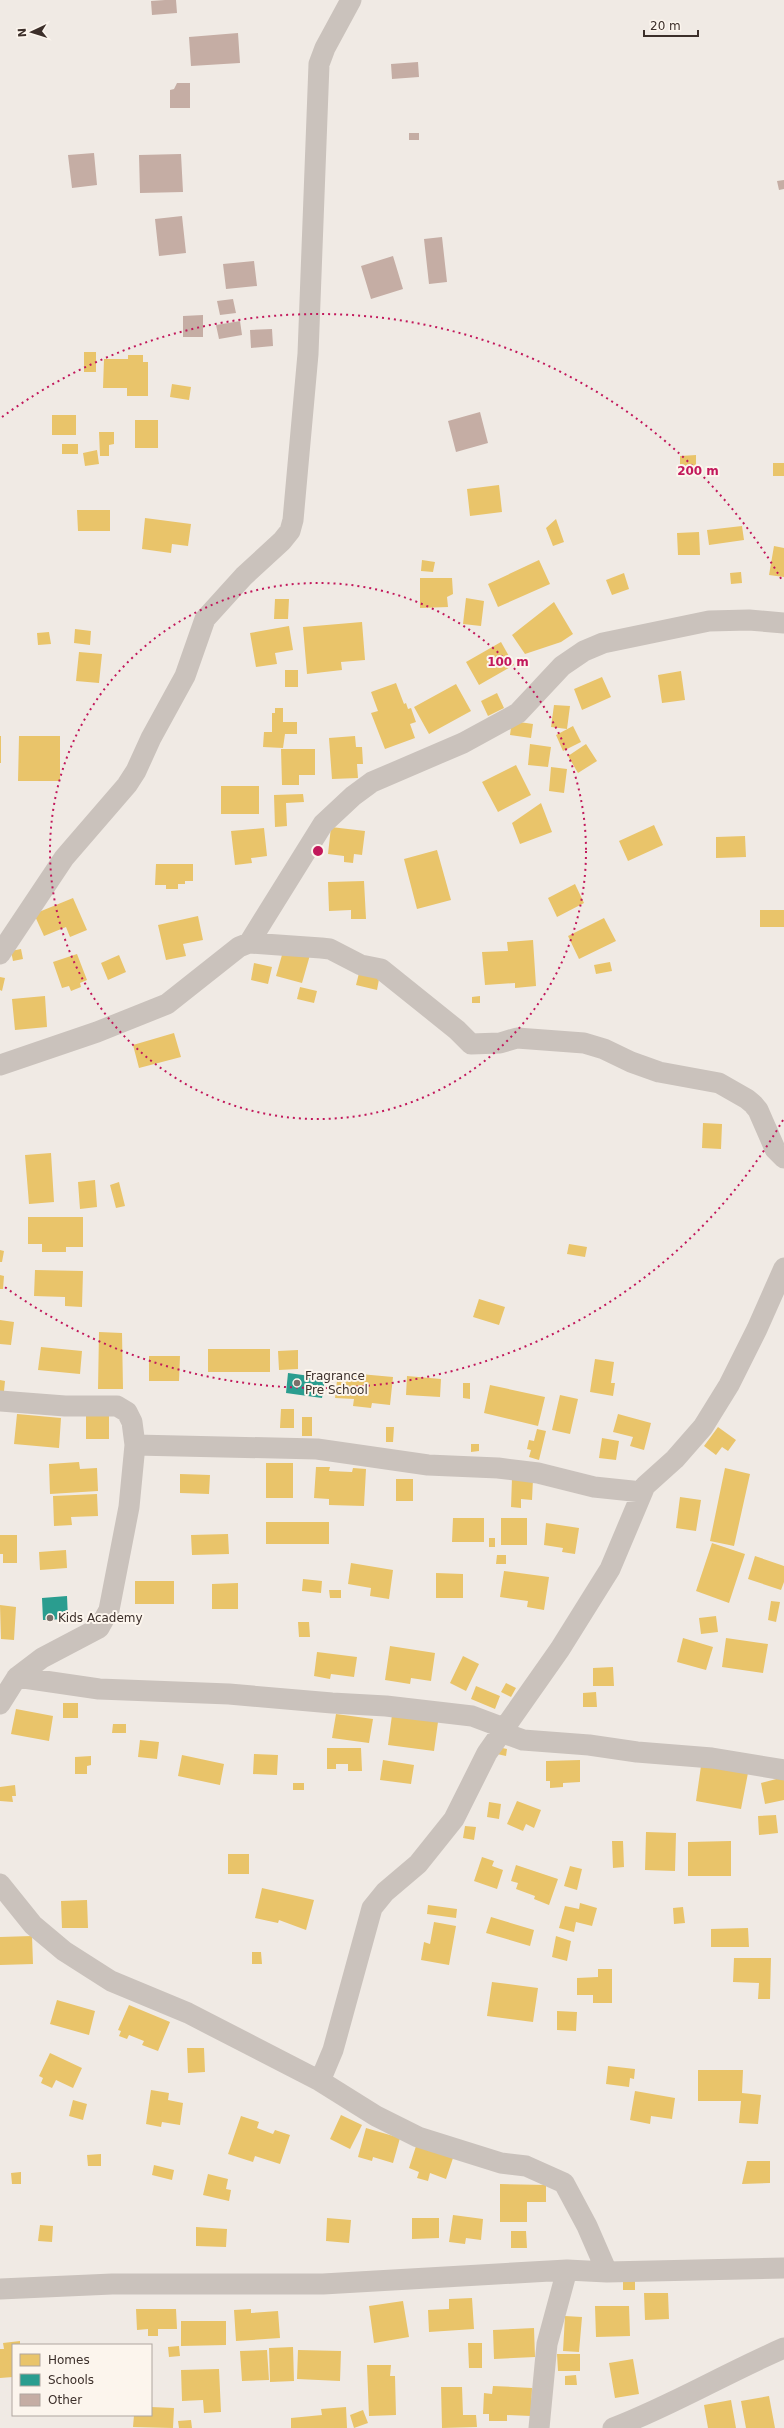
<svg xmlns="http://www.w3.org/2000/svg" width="784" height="2428" font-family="'DejaVu Sans',sans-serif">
<rect width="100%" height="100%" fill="#f0eae4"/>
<path fill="#e9c46a" d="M84,352H96V372H84Z
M128,355H143V362H148V396H127V388H103L104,359H128Z
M172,384L191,387L189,400L170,397Z
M52,415H76V435H52Z
M135,420H158V448H135Z
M99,432H114V444L109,445V456H100Z
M62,444H78V454H62Z
M97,450L99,464L85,466L83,453Z
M696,455V474L680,475V456Z
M773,463H784V476H773Z
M499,485L502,512L470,516L467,489Z
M77,510H110V531H78Z
M145,518L191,524L188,546L172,544L171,553L142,549Z
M556,519L564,542L553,546L546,528Z
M742,526L744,540L709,545L707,530Z
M699,532L700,555H678L677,533Z
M774,546L784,548V577L769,575Z
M422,560L435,562L433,572L421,571Z
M539,560L550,584L498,607L488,584Z
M741,572L742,583L731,584L730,573Z
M624,573L629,589L612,595L606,580Z
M420,578H452L453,594L447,597L448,607L420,608Z
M466,598L484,601L481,626L463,624Z
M275,599H289L288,619H274Z
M554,602L573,634L561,642L525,654L512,635Z
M362,622L365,660L341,662L342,670L307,674L303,627Z
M289,626L293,650L275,653L277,664L256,667L250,633Z
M75,629L91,631L90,645L74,643Z
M49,632L51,644L38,645L37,633Z
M501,642L514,665L479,685L466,662Z
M79,652L102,654L99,683L76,681Z
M285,670H298V687H285Z
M681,671L685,700L662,703L658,675Z
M602,677L611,697L582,710L574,689Z
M396,683L404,704L406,703L408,709L411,708L416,722L410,724L415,738L385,749L371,713L378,711L371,692Z
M456,684L471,711L429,734L414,707Z
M497,693L504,708L488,716L481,701Z
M554,705L570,706L567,729L551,727Z
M275,708H283V722H297V734H285L283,748L263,747L264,732H272V713H275Z
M512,721L533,724L531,738L510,735Z
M573,726L581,742L563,751L556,735Z
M0,736H1V763H0Z
M19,736H60V781H18Z
M355,736L356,747H362L363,764H357L358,778L332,779L329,738Z
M530,744L551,747L548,767L528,765Z
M586,744L597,761L578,773L568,756Z
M281,749H315V775H299V785H282Z
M516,765L531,795L498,812L482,782Z
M551,767L567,769L564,793L549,791Z
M221,786H259V814H221Z
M303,794L304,802L286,803L287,826L275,827L274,795Z
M541,803L552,832L520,844L512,823Z
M654,825L663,845L628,861L619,841Z
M331,827L365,831L362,855L354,854L353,863L344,862V856L328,854Z
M264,828L267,856L251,858L252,863L235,865L231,831Z
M745,836L746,857L716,858V837Z
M437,850L451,900L417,909L404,859Z
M156,864H193V881H185V884H178V889H166V885H155Z
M364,881L366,919H351V910L329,911L328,882Z
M575,884L584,903L557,917L548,898Z
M73,898L87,930L70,937L66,927L44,936L34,914Z
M760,910H784V927H760Z
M198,916L203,940L183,944L186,956L166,960L158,925Z
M604,918L616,941L579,959L568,936Z
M533,940L536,986L515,988V983L485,985L482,952L508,951L507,942Z
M284,948L310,955L302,983L276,976Z
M21,949L23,959L13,961L11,951Z
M77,954L87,980L80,983L81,987L71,991L69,986L62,988L53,962Z
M119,955L126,972L108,980L101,963Z
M610,962L612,971L596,974L594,965Z
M254,963L272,967L268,984L251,980Z
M360,969L380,974L377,990L356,985Z
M0,977L5,978L2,991L0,990Z
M300,987L317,991L314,1003L297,999Z
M45,996L47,1027L15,1030L12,999Z
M480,996V1003H472V997Z
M174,1033L181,1057L139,1068L133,1045Z
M703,1123L722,1124L721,1149L702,1148Z
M51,1153L54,1202L29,1204L25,1155Z
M95,1180L97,1207L80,1209L78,1182Z
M119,1182L125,1206L116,1208L110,1185Z
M28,1217H83V1247H66V1252H42V1244H28Z
M569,1244L587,1247L585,1257L567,1254Z
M0,1250L4,1251L2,1262H0Z
M35,1270L83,1271L82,1307L65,1306V1297L34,1296Z
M0,1275L4,1276L3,1289H0Z
M479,1299L505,1307L499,1325L473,1317Z
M0,1320L14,1322L11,1345L0,1344Z
M99,1332L122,1333L123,1389H98Z
M41,1347L82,1351L80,1374L38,1370Z
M208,1349H270V1372H208Z
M298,1350V1369L279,1370L278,1351Z
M149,1356H180L179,1381H149Z
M595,1359L614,1362L611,1383H615L613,1396L590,1392Z
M338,1372L393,1377L390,1405L372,1403L371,1408L353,1406L354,1399L335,1398Z
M407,1376L441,1379L440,1397L406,1395Z
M0,1380L5,1381L4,1391H0Z
M463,1383H470V1399L463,1398Z
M490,1385L545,1397L538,1426L484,1413Z
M560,1395L578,1399L570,1434L552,1430Z
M281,1409H294V1428H280Z
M17,1414L61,1418L59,1448L14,1444Z
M86,1414H109V1439H86Z
M618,1414L651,1423L644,1450L630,1446L633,1437L613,1432Z
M302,1417H312V1436H302Z
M386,1427H394L393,1442H386Z
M718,1427L736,1440L728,1451L722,1447L716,1455L704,1446Z
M537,1429L546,1431L539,1460L529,1457L531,1450L527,1449L529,1440L534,1441Z
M602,1438L619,1441L616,1460L599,1458Z
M471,1444H479V1451L471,1452Z
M79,1462L80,1469L97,1468L98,1491L50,1494L49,1464Z
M266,1463H293V1498H266Z
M316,1467H330L329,1471L352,1472L353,1468L366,1469L364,1506L329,1505V1499L314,1498Z
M725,1468L750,1474L734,1546L710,1541Z
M180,1474L210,1475L209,1494L180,1493Z
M512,1478L533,1479L532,1500L521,1499V1508L511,1507Z
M396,1479H413V1501H396Z
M97,1494L98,1516L71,1517L72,1525L54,1526L53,1496Z
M680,1497L701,1500L696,1531L676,1528Z
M453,1518H484V1542H452Z
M501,1518H527V1545H501Z
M266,1522H329V1544H266Z
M546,1523L579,1528L575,1554L562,1552L563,1548L544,1545Z
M228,1534L229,1554L192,1555L191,1535Z
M0,1535H17V1563H3V1554H0Z
M489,1538H495V1547H489Z
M712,1543L745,1554L729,1603L696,1591Z
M66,1550L67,1568L40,1570L39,1552Z
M497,1555H506V1564H496Z
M755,1556L784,1566V1582L781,1590L748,1579Z
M351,1563L393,1570L389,1599L370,1596L371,1588L348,1584Z
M504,1571L549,1577L544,1610L527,1607L528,1601L500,1597Z
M436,1573L463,1574V1598H436Z
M303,1579L322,1581L321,1593L302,1591Z
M135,1581H174V1604H135Z
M238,1583V1609H212V1584Z
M329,1590H341V1598H330Z
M771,1601L780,1602L776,1622L768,1620Z
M0,1605L16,1607L14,1640L1,1639Z
M716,1616L718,1632L701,1634L699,1618Z
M298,1622H309L310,1637H299Z
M683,1638L713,1647L706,1670L677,1662Z
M726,1638L768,1644L763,1673L722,1667Z
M390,1646L435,1653L431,1681L411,1678L410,1684L385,1680Z
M317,1652L357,1657L354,1677L331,1674L330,1679L314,1676Z
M463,1656L479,1664L466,1691L450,1683Z
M613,1667L614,1686H593V1668Z
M506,1683L516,1688L511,1697L501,1692Z
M476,1686L500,1696L495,1709L471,1699Z
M596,1692L597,1707H583V1693Z
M63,1703H78V1718H63Z
M16,1709L53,1716L49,1741L11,1734Z
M336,1714L373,1719L369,1743L332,1738Z
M392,1715L438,1722L434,1751L388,1745Z
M113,1724H126V1733H112Z
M140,1740L159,1742L157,1759L138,1757Z
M498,1747L507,1749L506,1756L497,1754Z
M327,1748H361L362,1771H348V1764H336V1769H327Z
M254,1754L278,1755L277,1775L253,1774Z
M182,1755L224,1764L220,1785L178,1776Z
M91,1756V1765L87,1766V1774H75V1757Z
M383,1760L414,1765L411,1784L380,1780Z
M580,1760V1782L563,1783V1787L550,1788V1781H546V1761Z
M701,1766L748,1773L741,1809L696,1801Z
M784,1777V1800L765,1804L761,1783Z
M293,1783H304V1790H293Z
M15,1785L16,1796H12L13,1802L0,1801V1787Z
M517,1801L541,1810L534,1828L526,1824L523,1831L507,1824Z
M489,1802L501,1804L499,1819L487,1817Z
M776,1815L778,1833L759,1835L758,1816Z
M465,1826L476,1827L474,1840L463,1838Z
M646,1832L676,1833L675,1871L645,1870Z
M612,1841H623L624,1867L613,1868Z
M731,1841V1876H688V1842Z
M228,1854H249V1874H228Z
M482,1857L494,1861L492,1866L503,1870L497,1889L474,1881Z
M516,1865L558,1879L549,1905L534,1899L535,1896L516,1889L518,1883L511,1881Z
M570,1866L582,1869L577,1890L564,1886Z
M262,1888L314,1900L306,1930L279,1920L278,1923L255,1918Z
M87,1900L88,1928H62L61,1901Z
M580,1903L597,1908L592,1926L576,1922L574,1932L559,1928L565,1906L579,1909Z
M428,1905L457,1909L456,1918L427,1914Z
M683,1907L685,1923L674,1924L673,1908Z
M491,1917L534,1930L530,1946L486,1933Z
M434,1922L456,1926L449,1965L421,1960L424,1942L430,1944Z
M748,1928L749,1947H711V1929Z
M32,1936L33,1964L0,1965V1937Z
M556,1936L571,1941L567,1961L552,1957Z
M252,1952H261L262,1964H252Z
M734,1958H771L770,1999H758L759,1983L733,1982Z
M598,1969H612V2003H593V1995H577V1978L598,1977Z
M492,1982L538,1988L533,2022L487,2016Z
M57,2000L95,2011L89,2035L50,2024Z
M129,2005L170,2022L158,2051L142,2045L144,2041L129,2035L127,2039L119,2036L121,2031L118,2030Z
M557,2011L577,2012L576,2031L557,2030Z
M187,2048H204L205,2072L188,2073Z
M50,2053L82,2068L73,2088L56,2080L52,2088L41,2083L43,2078L39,2076Z
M608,2066L635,2069L634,2079L630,2078L629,2087L606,2084Z
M698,2070H743L742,2093L761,2095L758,2124L739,2123L741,2101H698Z
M151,2090L169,2093L168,2100L183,2103L180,2125L162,2122L161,2127L146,2124Z
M635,2091L675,2098L672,2119L651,2116L650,2124L630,2120Z
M73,2100L87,2104L83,2120L69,2116Z
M341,2115L362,2125L350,2149L330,2139Z
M241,2116L259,2122L257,2128L273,2134L275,2130L290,2135L280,2164L255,2156L253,2162L228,2154Z
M366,2128L400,2138L393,2163L373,2157L372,2161L358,2157Z
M417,2143L454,2155L446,2179L430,2173L428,2181L417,2178L419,2172L409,2168Z
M101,2154V2166H88L87,2155Z
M747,2161H770V2183L742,2184Z
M154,2165L174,2170L172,2180L152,2175Z
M21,2172V2184H12L11,2173Z
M208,2174L228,2179L226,2189L231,2190L229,2201L203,2195Z
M500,2184L546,2185V2202H527V2222H500Z
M453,2215L483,2219L481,2240L466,2238L465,2244L449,2242Z
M327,2218L351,2220L349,2243L326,2241Z
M412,2218H439V2238L412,2239Z
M40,2225L53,2226L52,2242L38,2241Z
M196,2227L227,2229L226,2247L196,2246Z
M511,2231H526L527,2248H511Z
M635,2279V2290H623V2280Z
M644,2293H668L669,2319L645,2320Z
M472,2298L474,2329L429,2332L428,2310L449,2309V2299Z
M403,2301L409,2337L374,2343L369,2306Z
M595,2306H629L630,2336L596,2337Z
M136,2309H176L177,2329H158V2336H148V2329L137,2330Z
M251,2309V2313L278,2311L280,2338L236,2341L234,2310Z
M565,2316L582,2317L579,2352L563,2351Z
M181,2321H226V2345L181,2346Z
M534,2328L535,2357L494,2359L493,2330Z
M20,2341V2345H13V2377L0,2378V2349H4L3,2343Z
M468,2343H482V2368H469Z
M179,2346L180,2356L169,2357L168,2347Z
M293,2347L294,2381L270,2382L269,2348Z
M267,2350L269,2380L242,2381L240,2351Z
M298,2350L341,2351L340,2381L297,2379Z
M557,2354H580V2371H558Z
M633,2359L639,2394L615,2398L609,2363Z
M367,2365H391L390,2376H395L396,2415L369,2416Z
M219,2369L221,2412L204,2413L203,2400L182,2401L181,2370Z
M576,2375L577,2385H565V2376Z
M493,2386L532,2388L531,2416L507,2415V2421H489V2414H483L484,2393L492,2394Z
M441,2387H462L463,2415H476L477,2427L442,2428Z
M769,2396L775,2428H746L741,2401Z
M731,2400L736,2428H708L704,2405Z
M151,2407L174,2408L173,2428L133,2427L134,2415H151Z
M346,2407L347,2428H291V2418L322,2415L321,2409Z
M363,2410L368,2423L354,2428L350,2415Z
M191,2420L192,2428H179L178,2421Z"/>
<path fill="#2a9d8f" d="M288,1373L325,1378L322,1398L286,1393Z
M67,1596L68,1619L43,1620L42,1598Z"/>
<path fill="#c5ada4" d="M165,0H176L177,13L152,15L151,1Z
M238,33L240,63L191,66L189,37Z
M418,62L419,77L392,79L391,64Z
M177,83H190V108H170V90L174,89Z
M409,133H419V140H409Z
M94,153L97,185L72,188L68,155Z
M181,154L183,192L140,193L139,155Z
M784,180V189L779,190L777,181Z
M182,216L186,253L159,256L155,219Z
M442,237L447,282L429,284L424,239Z
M393,256L403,289L371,299L361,266Z
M254,261L257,286L226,289L223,264Z
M233,299L236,313L220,315L217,301Z
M203,315V337H183V316Z
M240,321L242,335L219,339L216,325Z
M272,329L273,346L251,348L250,330Z
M480,412L488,443L456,452L448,421Z"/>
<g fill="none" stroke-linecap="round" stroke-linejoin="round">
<path stroke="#cac2bc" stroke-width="21" d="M249,943L323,824L353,796L372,782L463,743L518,713L562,666L584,651L603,643L709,621L749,620L784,623
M0,954L64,858L127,785L136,771L151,738L185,676L205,619L244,576L282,541L290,531L293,520L308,354L319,64L325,48L351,0
M0,1065L97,1032L167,1004L239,947L249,943L321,948L330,949L361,965L381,969L457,1030L471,1044L500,1043L517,1038L584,1043L604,1049L631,1062L659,1072L719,1083L747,1099L753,1104L758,1110L775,1149L784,1158
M0,1401L65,1406H117L127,1412L132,1422L135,1445
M17,1677L99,1689L229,1694L332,1703L386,1706L472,1716L504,1728L509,1735L523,1740L589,1745L637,1752L712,1758L784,1770
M0,1704L17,1677L42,1658L99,1628L109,1610L129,1507L135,1445L317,1449L428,1465L498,1468L538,1473L594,1487L642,1492
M0,1884L33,1925L64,1951L111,1981L188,2013L320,2081L376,2116L418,2137L501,2163L526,2166L564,2183L587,2226L607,2272
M320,2081L333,2050L372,1908L385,1892L418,1864L454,1819L487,1753L560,1649L610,1569L645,1486L675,1459L703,1427L729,1385L757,1329L784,1268
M0,2289L112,2284H323L567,2270L607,2272L784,2268
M539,2428L547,2344L567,2270
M613,2428C671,2406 726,2373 784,2348"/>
</g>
<g fill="none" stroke="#c2185b" stroke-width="2" stroke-dasharray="2 4">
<circle cx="318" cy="851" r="268"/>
<path d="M783 1120A537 537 0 0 1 2 1285M2 417A537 537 0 0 1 783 582"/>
</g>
<g fill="#7b706b" stroke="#fcf5ed" stroke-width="1.5">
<circle cx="297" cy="1383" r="4"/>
<circle cx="50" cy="1618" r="4"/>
</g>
<g text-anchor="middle" stroke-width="4" stroke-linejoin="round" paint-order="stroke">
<g font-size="12" fill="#3c2f2a" stroke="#fcf5ed" text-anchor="start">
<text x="305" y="1380">Fragrance<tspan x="305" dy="14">Pre School</tspan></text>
<text x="58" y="1622">Kids Academy</text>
</g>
</g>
<circle cx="318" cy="851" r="6" fill="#c2185b" stroke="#fcf5ed" stroke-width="2"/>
<g font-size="12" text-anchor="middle" font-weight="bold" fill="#c2185b" stroke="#fcf5ed" stroke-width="4" stroke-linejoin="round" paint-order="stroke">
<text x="698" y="475">200 m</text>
<text x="508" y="666">100 m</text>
</g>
<rect x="12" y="2344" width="140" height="72" fill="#fcf5ed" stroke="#afa69f"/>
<rect x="20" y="2354" width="20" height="12" fill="#e9c46a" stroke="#afa69f"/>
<text x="48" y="2364" font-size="12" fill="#3c2f2a">Homes</text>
<rect x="20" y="2374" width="20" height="12" fill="#2a9d8f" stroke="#afa69f"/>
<text x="48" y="2384" font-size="12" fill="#3c2f2a">Schools</text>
<rect x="20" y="2394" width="20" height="12" fill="#c5ada4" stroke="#afa69f"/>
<text x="48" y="2404" font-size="12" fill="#3c2f2a">Other</text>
<g transform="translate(32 32) rotate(266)" stroke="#fcf5ed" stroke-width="3" paint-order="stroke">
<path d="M0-3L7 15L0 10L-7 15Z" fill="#3c2f2a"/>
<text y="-6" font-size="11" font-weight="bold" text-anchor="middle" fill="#3c2f2a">N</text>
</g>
<path d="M644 30v6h54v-6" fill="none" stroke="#3c2f2a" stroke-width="2"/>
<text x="650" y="30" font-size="12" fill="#3c2f2a" stroke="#fcf5ed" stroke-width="3" paint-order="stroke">20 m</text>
</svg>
